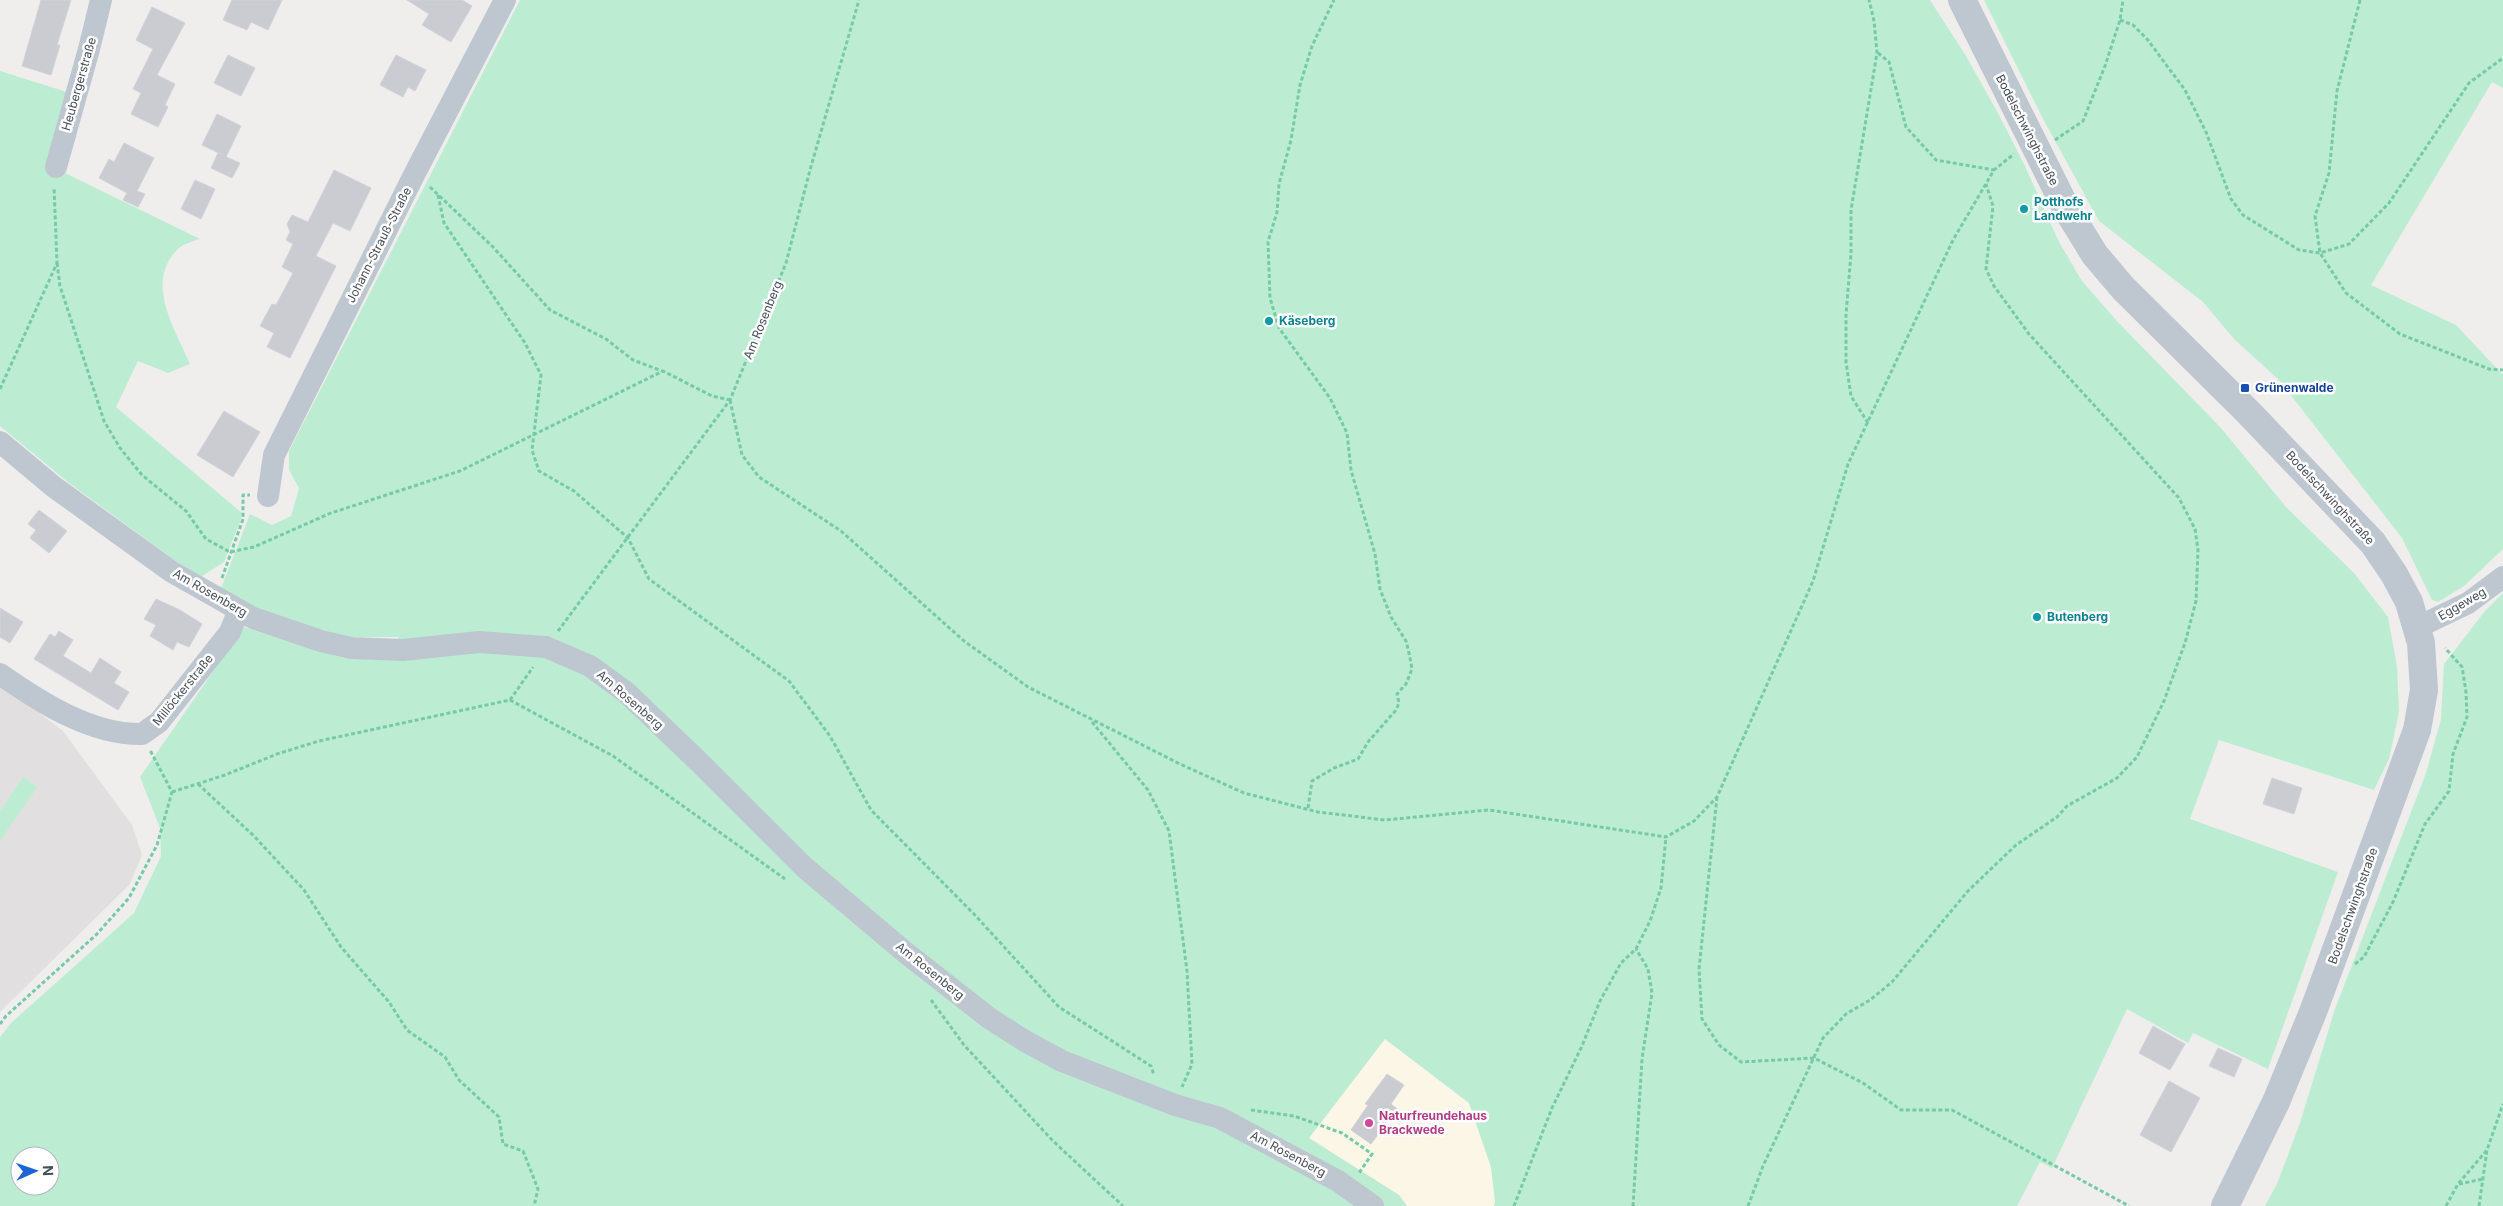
<svg xmlns="http://www.w3.org/2000/svg" width="2503" height="1206" font-family="Inter,sans-serif">
<rect width="100%" height="100%" fill="#f0eded"/>
<path fill="#fbf6e6" d="M1385,1039L1469,1103L1491,1167L1495,1202L1494,1206H1407L1399,1195L1309,1138Z"/>
<path fill="#e1dfdf" d="M0,683L63,731L132,825L142,855L130,884L0,1012Z"/>
<path fill="#bcedd3" fill-rule="evenodd" d="M520,0H1930L1966,56L1999,115L2024,164L2059,242L2082,281L2116,320L2221,428L2286,507L2354,573L2388,617L2397,666L2399,712L2389,759L2374,790L2219,740L2190,819L2338,872L2268,1069L2193,1033L2188,1043L2127,1009L2052,1168L2040,1162L2017,1206H1494L1495,1201L1491,1167L1469,1103L1385,1039L1309,1138L1399,1195L1407,1206H0V1037L11,1023L134,913L161,856L160,828L140,777L244,627L343,658H385L399,637H349L298,623L257,609L220,591L250,514L272,525L291,516L299,488L289,470V451ZM20,1156H50V1186H20Z
M1984,0H2503V88L2492,82L2371,285L2456,325L2503,375V549L2464,586L2438,602L2432,600L2402,538L2279,380L2234,339L2203,302L2099,221L2042,117Z
M0,71L67,92L65,173L200,239C193,241 183,244 178,249C144,282 175,329 190,364L168,373L138,361L116,407L242,513L240,522L224,562L199,578L69,483L0,426Z
M2503,593V1206H2265L2277,1184L2300,1123L2335,1009L2426,773L2441,719L2444,664L2485,611Z
M23,777L37,787L0,841V811Z"/>
<path fill="#caccd2" stroke="#d1d3d9" d="M41,0H71L57,45H60L51,75L22,66Z
M232,0H282L268,30L251,22L247,30L223,20Z
M407,0H462L472,6L451,42L422,25L429,14Z
M152,7L185,23L157,75L175,84L165,105L168,107L158,127L131,114L141,93L133,89L153,49L136,40Z
M228,55L255,68L241,96L214,83Z
M396,55L426,70L415,91L408,87L403,97L380,85Z
M217,114L241,126L226,157L240,163L232,178L211,168L218,153L223,155L202,145Z
M124,143L154,158L137,191L145,194L138,207L123,200L127,193L99,178L109,159L114,162Z
M334,170L371,188L350,231L333,223L316,256L336,266L290,358L267,347L274,333L260,326L272,304L276,305L293,273L282,267L293,244L286,240L290,232L287,224L292,215L308,222Z
M195,180L215,189L201,219L181,209Z
M224,411L260,432L233,477L197,455Z
M39,510L67,531L49,553L30,538L36,530L28,524Z
M156,599L180,610L202,624L189,647L177,642L173,650L150,636L156,625L144,619Z
M0,608L23,622L10,643L0,637Z
M59,631L73,640L63,656L91,673L100,658L121,672L114,683L129,692L118,710L34,659L50,634L55,637Z
M2272,778L2302,788L2294,814L2263,804Z
M2153,1026L2185,1044L2170,1070L2139,1053Z
M2218,1048L2242,1059L2234,1077L2209,1066Z
M1387,1074L1404,1085L1391,1104L1397,1109L1371,1144L1351,1130L1368,1105L1365,1104Z
M2169,1081L2200,1098L2171,1152L2140,1135Z"/>
<g fill="none" stroke-linecap="round" stroke-linejoin="round">
<path stroke="#76caa6" stroke-width="3" stroke-dasharray="4 2.5" stroke-linecap="butt" d="M2360,0L2337,91L2329,173L2315,216L2320,253L2346,293L2400,334L2489,369L2503,370
M2120,20L2133,25L2147,39L2185,90L2206,132L2231,199L2243,215L2299,250L2320,253L2349,244L2389,203L2469,83L2503,58
M1878,53L1889,62L1906,127L1936,160L1994,170
M2055,140L2083,121L2105,66L2120,20L2123,0
M430,187L493,247L550,310L606,339L633,360L662,371
M438,195L444,223L525,343L541,375L532,450L539,471L574,491L628,538L649,579L789,681L830,736L871,810L974,914L1059,1007L1151,1066L1154,1075
M57,263L60,286L104,421L120,448L142,475L186,511L206,539L230,552L254,547L331,513L460,471L663,371L712,396L730,400
M0,389L57,263L54,187
M730,400L742,455L759,477L841,531L964,641L1028,687L1180,764L1244,793L1318,812L1385,820L1489,810L1666,837L1694,821L1717,797L1813,581L1848,464L1953,240L1994,170L2014,154
M1868,423L1851,396L1846,362V314L1851,254V210L1877,53L1874,21L1869,0
M222,578L243,519V495H250
M558,631L730,400L786,263L810,170L859,0
M510,700L533,667
M1092,722L1148,790L1169,831L1187,971L1192,1064L1182,1087
M198,784L254,836L304,890L341,947L389,1002L407,1030L445,1057L459,1080L499,1117L503,1144L523,1151L538,1189L534,1206
M172,792L225,775L277,754L319,741L510,700L613,756L785,879
M1717,797L1699,969L1702,1019L1719,1045L1741,1062L1814,1058L1863,1083L1901,1110H1952L2129,1206
M1308,808L1312,781L1334,768L1358,759L1368,742L1396,710L1399,703L1397,694L1406,684L1412,669L1409,653L1406,641L1391,617L1380,589L1375,554L1351,470L1347,433L1330,398L1279,328L1270,298L1268,242L1277,212L1279,184L1291,140L1300,85L1312,46L1334,0
M2355,964L2364,957L2393,902L2425,824L2449,791L2453,754L2467,717L2466,692L2462,667L2445,648
M931,1000L964,1045L1053,1141L1123,1206
M0,1024L6,1016L96,935L129,898L157,845L172,792L150,750
M1251,1110L1294,1116L1342,1133L1372,1154L1359,1173
M2459,1184L2483,1179
M1514,1206L1552,1108L1582,1046L1600,1001L1621,963L1636,949L1650,921L1661,888L1666,837
M1633,1206L1642,1059L1652,993L1648,969L1636,949
M1748,1206L1763,1166L1823,1038L1846,1014L1870,1000L1892,982L1968,891L2016,845L2057,817L2067,806L2117,778L2137,757L2164,701L2185,643L2196,601L2198,550L2195,529L2179,498L2029,334L1994,286L1986,269L1993,206L1986,184
M2446,1206L2458,1184L2487,1150
M2479,1206L2487,1150L2503,1104"/>
<path stroke="#bec7cf" stroke-width="22" d="M56,167L89,49L101,0
M0,442L54,487L172,572L253,618L321,641L351,648L403,650L479,642L546,647L590,666L627,693L701,764L804,867L906,953L989,1018L1025,1041L1062,1061L1175,1105L1220,1118L1338,1181L1373,1206
M268,496L274,455L415,173L505,0
M2418,627L2468,603L2503,577
M0,674C40,702 91,735 142,734L159,722L230,632L238,612"/>
<path stroke="#bec7cf" stroke-width="28" d="M1962,0L2066,208L2095,255L2123,288L2249,413L2373,543L2394,574L2409,602L2421,643L2424,690L2417,730L2313,1012L2276,1102L2225,1206"/>
</g>
<g fill="#0f9aa8" stroke="#fff" stroke-width="2">
<circle cx="2024" cy="209" r="5"/>
<circle cx="1269" cy="321" r="5"/>
<circle cx="2037" cy="617" r="5"/>
</g>
<rect fill="#1a4fb4" stroke="#fff" stroke-width="2" x="2240" y="383" width="10" height="10" rx="2.5"/>
<circle fill="#d1479c" stroke="#fff" stroke-width="2" cx="1369" cy="1123" r="5"/>
<g text-anchor="middle" stroke-width="5" stroke-linejoin="round" paint-order="stroke">
<g font-size="12" fill="#464f5a" stroke="#fff">
<text transform="translate(79 84) rotate(-74)" y="4">Heubergerstraße</text>
<text transform="translate(2027 130) rotate(63)" y="4">Bodelschwinghstraße</text>
<text transform="translate(379 245) rotate(-63)" y="4">Johann-Strauß-Straße</text>
<text transform="translate(763 320) rotate(-68)" y="4">Am Rosenberg</text>
<text transform="translate(2330 498) rotate(47)" y="4">Bodelschwinghstraße</text>
<text transform="translate(210 593) rotate(30)" y="4">Am Rosenberg</text>
<text transform="translate(2462 604) rotate(-30)" y="4">Eggeweg</text>
<text transform="translate(183 690) rotate(-51)" y="4">Millöckerstraße</text>
<text transform="translate(630 700) rotate(41)" y="4">Am Rosenberg</text>
<text transform="translate(2353 906) rotate(-70)" y="4">Bodelschwinghstraße</text>
<text transform="translate(930 971) rotate(39)" y="4">Am Rosenberg</text>
<text transform="translate(1288 1154) rotate(28)" y="4">Am Rosenberg</text>
</g>
<g font-size="12" font-weight="bold" fill="#0d838f" stroke="#fff" text-anchor="start">
<text x="2034" y="206">Potthofs<tspan x="2034" dy="14">Landwehr</tspan></text>
<text x="1279" y="325">Käseberg</text>
<text x="2047" y="621">Butenberg</text>
</g>
<g font-size="12" font-weight="bold" fill="#164399" stroke="#fff" text-anchor="start">
<text x="2255" y="392">Grünenwalde</text>
</g>
<g font-size="12" font-weight="bold" fill="#b23c85" stroke="#fff" text-anchor="start">
<text x="1379" y="1120">Naturfreundehaus<tspan x="1379" dy="14">Brackwede</tspan></text>
</g>
</g>
<g transform="translate(35 1171) rotate(88)"><circle r="24" fill="#ffffff" stroke="#b5b9bd"/>
<path d="M0-4L9 19L0 12L-9 19Z" fill="#1f63d9"/>
<text y="-8" font-size="14" font-weight="bold" text-anchor="middle" fill="#464f5a">N</text>
</g>
</svg>
